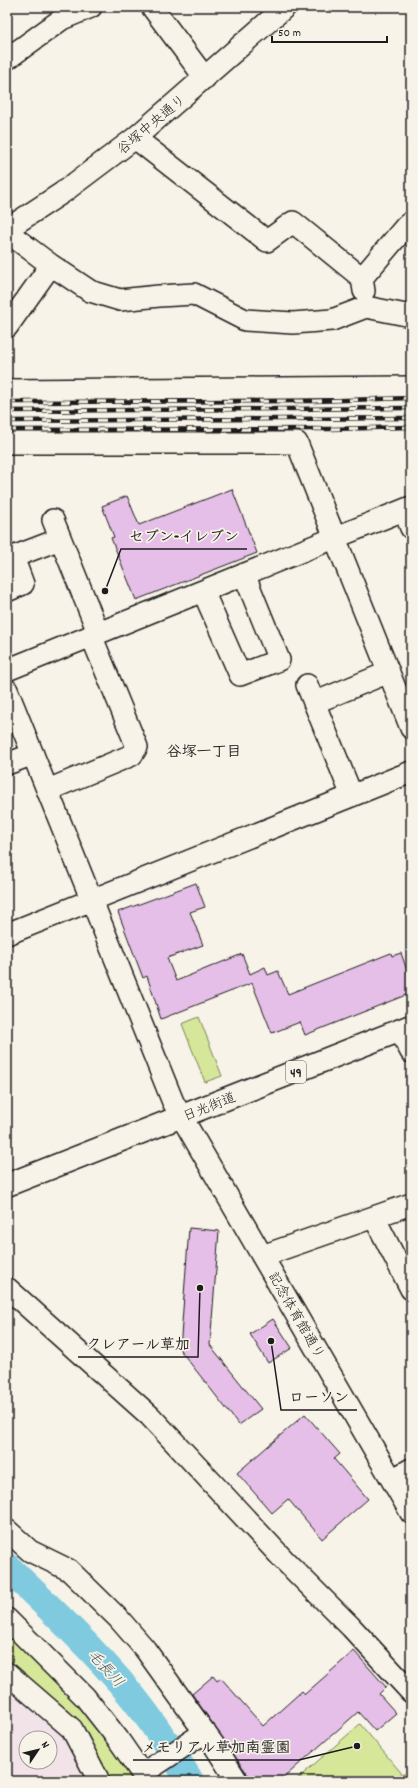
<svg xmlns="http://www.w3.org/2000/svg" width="418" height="1788" font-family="Dekko,'Klee One',sans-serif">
<rect width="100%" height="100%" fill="#f7f3e8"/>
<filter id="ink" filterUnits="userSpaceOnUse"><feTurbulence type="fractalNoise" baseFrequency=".025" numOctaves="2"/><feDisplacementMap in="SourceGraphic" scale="8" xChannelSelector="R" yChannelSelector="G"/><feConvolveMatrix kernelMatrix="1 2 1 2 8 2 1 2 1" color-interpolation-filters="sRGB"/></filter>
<g filter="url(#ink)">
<path fill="#f2e3e8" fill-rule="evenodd" d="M7,1684L70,1734L93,1781H7ZM26,1738H50V1762H26Z"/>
<path fill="#d6e79a" stroke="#79825b" d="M199,1017L222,1076L205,1082L182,1024Z
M7,1630L81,1704L138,1781H104L7,1666Z
M360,1724L403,1775L411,1768V1781H295Z"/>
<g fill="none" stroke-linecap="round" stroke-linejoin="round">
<path stroke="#7fcadf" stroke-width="28" d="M7,1567C50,1608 94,1650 132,1696C154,1723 172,1752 190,1781"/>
</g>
<path fill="#e5bfe8" stroke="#1c1c1c" d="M232,489L257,553L136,600L111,538L114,537L102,506L127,496L139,525Z
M196,883L205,907L190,912L203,945L167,958L176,981L242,954L250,974L265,967L268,975L278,971L288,994L391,953L392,956L401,953L411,982V993L305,1035L300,1022L272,1033L252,983L161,1019L147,976L143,978L118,912Z
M189,1228L219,1231L210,1345L261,1409L239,1425L180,1350Z
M273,1319L292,1348L268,1363L250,1334Z
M305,1414L340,1454L334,1459L368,1499L322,1539L288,1499L272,1513L237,1473Z
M354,1651L386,1687L379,1694L396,1713L375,1731L358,1712L280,1781H252L192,1694L213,1676L217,1681L221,1678L263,1726L302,1691L305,1694Z"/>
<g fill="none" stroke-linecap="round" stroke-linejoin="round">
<defs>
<path id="minor" d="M152,7L205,78
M7,59L62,19L91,7
M135,138L267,241L293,222L362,278
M7,229L62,193L135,138L285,7
M7,232L51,265L90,291L120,300L159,296L194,294L245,320L293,323L332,320L366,307L411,316
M364,291L362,278L406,226L411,222
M7,327L51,265
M7,390L411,387
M7,443H297L411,728
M404,510L411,528
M53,520L98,632
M7,591L23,584L13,557L60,539
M203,591L240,675L279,660L244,574
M7,670L411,507
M307,685L352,796
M7,690L173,1102L411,1513
M314,703L389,672
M7,764L33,754
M48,790L132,755L137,747L91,635
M7,934L411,772
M400,1031L411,1052
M374,1217L411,1289
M262,1256L411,1204
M7,1288L150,1416L284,1560L351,1627L411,1692
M392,1480L411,1469
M7,1530L30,1551L69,1570L119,1619L145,1649L216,1748L237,1781
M7,1619L85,1697L118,1739L147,1781
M7,1673L72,1729L99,1781
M142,1774L205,1732"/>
<path id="major" d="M7,1185L411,1026"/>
</defs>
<use href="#minor" stroke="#1c1c1c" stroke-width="24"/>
<use href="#major" stroke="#1c1c1c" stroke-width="25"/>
<use href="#minor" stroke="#f7f3e8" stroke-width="21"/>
<use href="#major" stroke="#f7f3e8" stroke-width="22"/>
<defs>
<path id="rail" d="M7,402L314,401L411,398
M7,411L411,408
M7,421L411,418
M7,430L330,429L411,427"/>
</defs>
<use href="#rail" stroke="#1c1c1c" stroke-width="4.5"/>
<use href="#rail" stroke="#f7f3e8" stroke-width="3" stroke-dasharray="9" stroke-linecap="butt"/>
</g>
</g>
<g text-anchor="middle" stroke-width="3.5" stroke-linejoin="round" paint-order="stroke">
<rect fill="#f7f3e8" stroke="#5e5c59" stroke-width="1" x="286" y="1061" width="20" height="22" rx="3"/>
<g font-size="13" font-weight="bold" fill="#1c1c1c">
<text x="296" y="1077">49</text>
</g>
<g font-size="14" fill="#1c1c1c" stroke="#f7f3e8">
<text transform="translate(151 124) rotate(-40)" y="5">谷塚中央通り</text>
<text transform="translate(209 1106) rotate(-22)" y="5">日光街道</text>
<text transform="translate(297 1315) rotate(60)" y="5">記念体育館通り</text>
</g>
<g font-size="15" font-weight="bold" fill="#1c1c1c" stroke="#f7f3e8">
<text x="204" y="756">谷塚一丁目</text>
</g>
<g font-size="15" font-style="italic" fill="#3f5960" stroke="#f7f3e8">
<text transform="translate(106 1668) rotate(47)" y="5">毛長川</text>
</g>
</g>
<path fill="none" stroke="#1c1c1c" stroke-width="1.5" d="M105 591L121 549H247M200 1288L198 1357H78M271 1341L281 1410H357M357 1746L299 1760H133"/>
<g fill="#1c1c1c" stroke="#f7f3e8" stroke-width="1.5">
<circle cx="105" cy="591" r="4"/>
<circle cx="200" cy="1288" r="4"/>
<circle cx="271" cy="1341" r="4"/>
<circle cx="357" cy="1746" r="4"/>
</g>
<g font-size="15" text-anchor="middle" font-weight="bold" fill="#1c1c1c" stroke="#f7f3e8" stroke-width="3.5" stroke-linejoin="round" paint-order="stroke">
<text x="184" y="541">セブン-イレブン</text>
<text x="138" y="1349">クレアール草加</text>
<text x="319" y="1402">ローソン</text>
<text x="216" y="1752">メモリアル草加南霊園</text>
</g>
<rect width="418" height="1788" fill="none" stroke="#f7f3e8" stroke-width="24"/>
<rect x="12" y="12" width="394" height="1764" fill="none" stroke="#1c1c1c" stroke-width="1.5" filter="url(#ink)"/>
<g transform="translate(38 1750) rotate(55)"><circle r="19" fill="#f7f3e8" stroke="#9f9d96"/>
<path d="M0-3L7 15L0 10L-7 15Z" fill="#1c1c1c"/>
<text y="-6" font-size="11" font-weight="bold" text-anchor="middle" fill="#1c1c1c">N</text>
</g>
<path d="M272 36v6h115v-6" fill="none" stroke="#1c1c1c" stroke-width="2"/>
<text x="278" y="36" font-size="12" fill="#1c1c1c" stroke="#f7f3e8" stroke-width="3" paint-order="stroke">50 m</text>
</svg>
